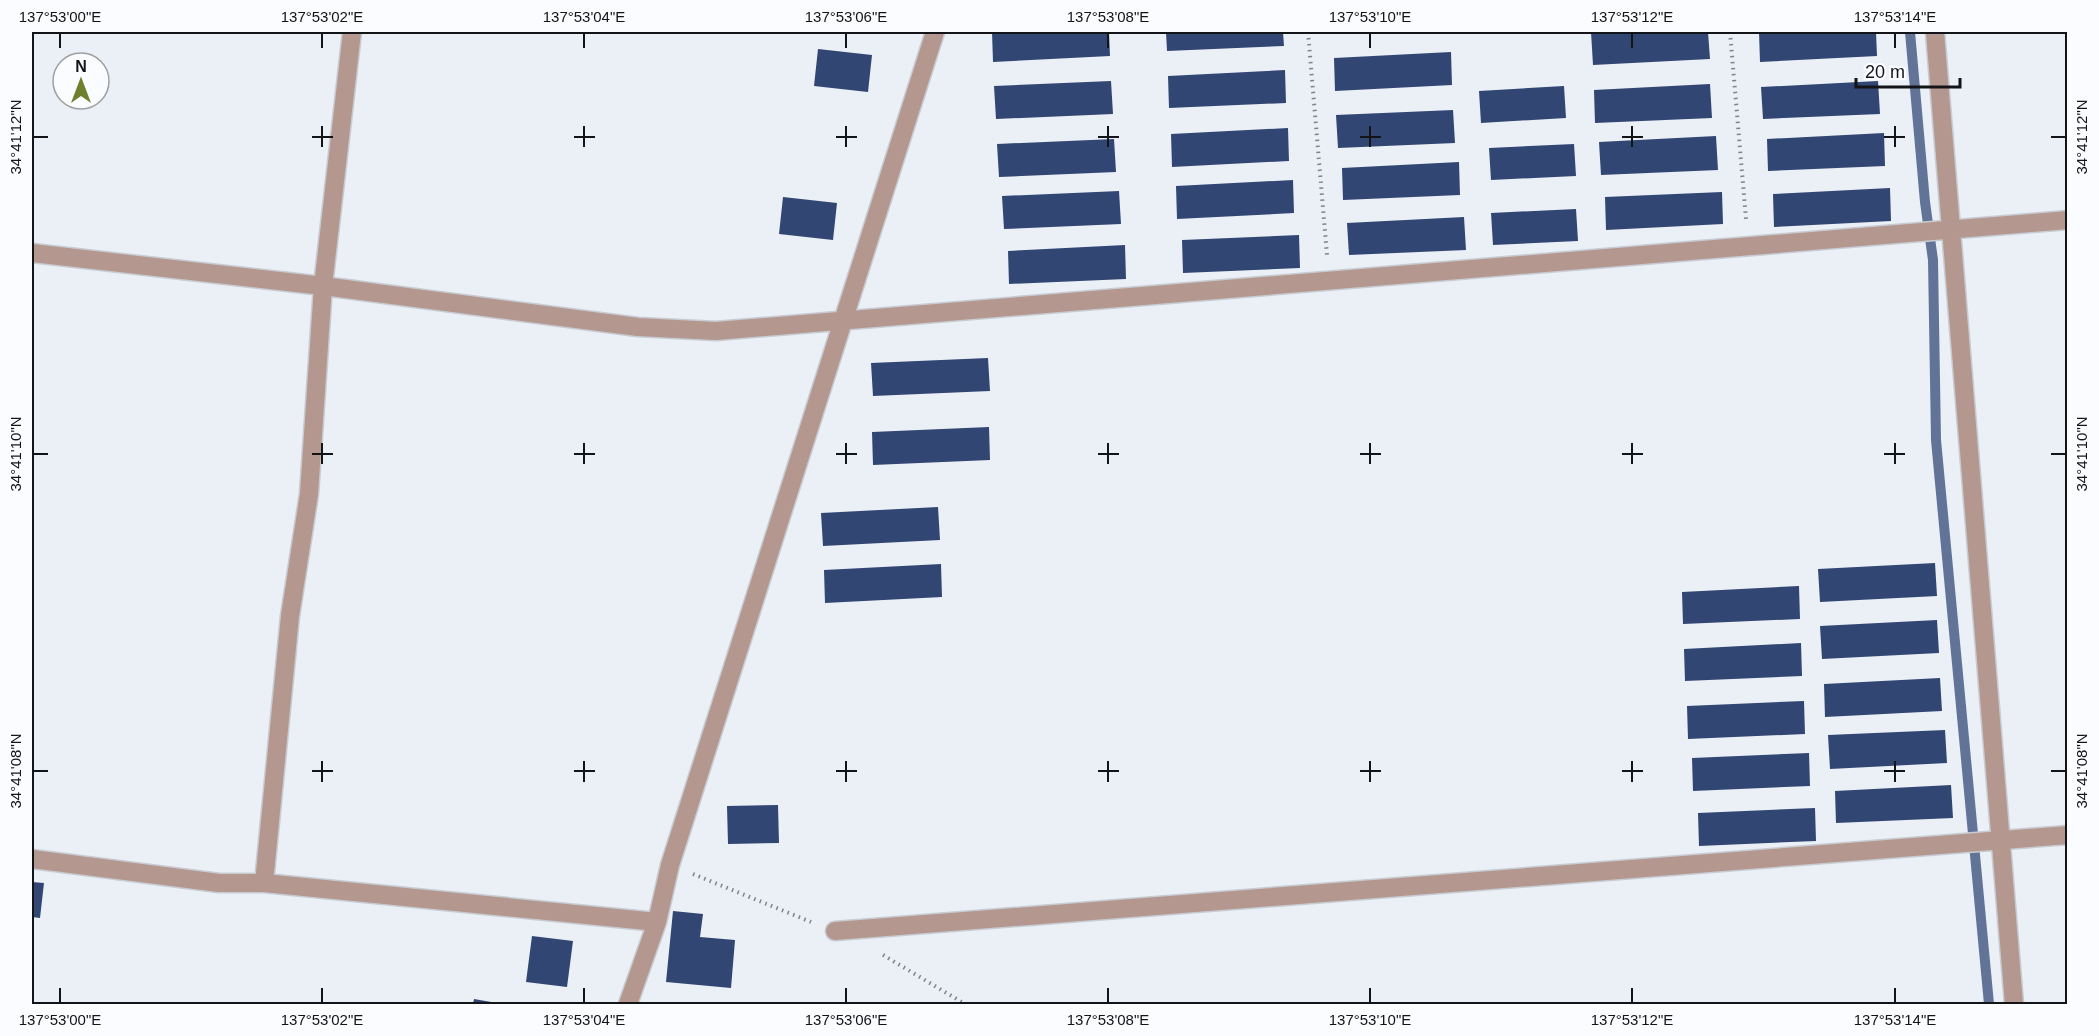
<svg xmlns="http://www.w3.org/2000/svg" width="2099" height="1036" font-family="Helvetica,sans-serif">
<rect width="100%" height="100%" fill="#ebeff6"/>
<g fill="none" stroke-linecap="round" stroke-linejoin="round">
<path stroke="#617498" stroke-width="10" d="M1910,32L1925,202L1933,260L1936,440L1989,1004"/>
</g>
<path fill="#324673" d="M992,32H1109L1110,56L993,62Z
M1166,32H1283L1284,46L1167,51Z
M1591,32H1708L1710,59L1593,65Z
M1759,32H1876L1877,56L1760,62Z
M818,49L872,55L868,92L814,86Z
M1451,52L1452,85L1335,91L1334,58Z
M1285,70L1286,103L1169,108L1168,76Z
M1111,81L1113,114L996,119L994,86Z
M1878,81L1880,114L1763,119L1761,87Z
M1710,84L1712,118L1595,123L1594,90Z
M1564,86L1566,118L1481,123L1479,91Z
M1453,110L1455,143L1338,148L1336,115Z
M1288,128L1289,161L1172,167L1171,134Z
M1884,133L1885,166L1768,171L1767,139Z
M1716,136L1718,170L1601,175L1599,142Z
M1114,139L1116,172L999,177L997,144Z
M1574,144L1576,176L1491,180L1489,148Z
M1459,162L1460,195L1343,200L1342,168Z
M1293,180L1294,213L1177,219L1176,186Z
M1890,188L1891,221L1774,227L1773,194Z
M1119,191L1121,224L1004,229L1002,196Z
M1722,192L1723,224L1606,230L1605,197Z
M783,197L837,203L833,240L779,234Z
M1576,209L1578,241L1493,245L1491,213Z
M1464,217L1466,250L1349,255L1347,223Z
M1299,235L1300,268L1183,273L1182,240Z
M1125,245L1126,279L1009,284L1008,251Z
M988,358L990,391L873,396L871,363Z
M989,427L990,460L873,465L872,432Z
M938,507L940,540L823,546L821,513Z
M1935,563L1937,596L1820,602L1818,569Z
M941,564L942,597L825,603L824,570Z
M1799,586L1800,619L1683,624L1682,592Z
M1937,620L1939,653L1822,659L1820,626Z
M1801,643L1802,676L1685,681L1684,649Z
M1940,678L1942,711L1825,717L1824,684Z
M1804,701L1805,734L1688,739L1687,706Z
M1945,730L1947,763L1830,769L1828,735Z
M1809,753L1810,786L1693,791L1692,758Z
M1951,785L1953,818L1836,823L1835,791Z
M778,805L779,843L728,844L727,806Z
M1815,808L1816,841L1699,846L1698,813Z
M32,882L44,883L40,918L32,917Z
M673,911L703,914L700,937L735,940L731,988L666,982Z
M532,936L573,941L567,987L526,982Z
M474,999L497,1003V1004H473Z"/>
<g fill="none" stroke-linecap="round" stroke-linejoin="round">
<defs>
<path id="minor" d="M1935,32L2014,1004
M32,253L323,286L638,327L716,331L2068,220
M32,859L219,883H264L657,922
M264,883L290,616L309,494L323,286L352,32
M835,931L2068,835
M628,1004L657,922L670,865L935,32"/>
</defs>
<use href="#minor" stroke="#c8ccd2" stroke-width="21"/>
<path stroke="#808388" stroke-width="4" stroke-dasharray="1.5 4.5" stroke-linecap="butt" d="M1308,32L1327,255
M1730,32L1746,219
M693,874L811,922
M883,955L965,1004"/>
<use href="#minor" stroke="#b4978f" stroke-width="18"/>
</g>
<path fill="none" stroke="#131417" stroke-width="2" d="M60,33V48M322,33V48M584,33V48M846,33V48M1108,33V48M1370,33V48M1632,33V48M1895,33V48M322,126V147M584,126V147M846,126V147M1108,126V147M1370,126V147M1632,126V147M1895,126V147M33,137H48M312,137H333M574,137H595M836,137H857M1098,137H1119M1360,137H1381M1622,137H1643M1884,137H1905M2051,137H2066M322,443V464M584,443V464M846,443V464M1108,443V464M1370,443V464M1632,443V464M1895,443V464M33,454H48M312,454H333M574,454H595M836,454H857M1098,454H1119M1360,454H1381M1622,454H1643M1884,454H1905M2051,454H2066M322,761V782M584,761V782M846,761V782M1108,761V782M1370,761V782M1632,761V782M1895,761V782M33,771H48M312,771H333M574,771H595M836,771H857M1098,771H1119M1360,771H1381M1622,771H1643M1884,771H1905M2051,771H2066M60,988V1003M322,988V1003M584,988V1003M846,988V1003M1108,988V1003M1370,988V1003M1632,988V1003M1895,988V1003"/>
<rect width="2099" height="1036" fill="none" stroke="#fbfcff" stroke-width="66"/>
<g transform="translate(81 81)"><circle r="28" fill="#fbfcff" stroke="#9e9fa2" stroke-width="1.5"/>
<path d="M0-4.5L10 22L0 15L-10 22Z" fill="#6e7f2d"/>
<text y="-9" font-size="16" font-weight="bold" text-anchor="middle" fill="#131417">N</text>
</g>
<path d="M1856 78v9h104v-9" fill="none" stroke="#131417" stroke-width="3"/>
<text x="1865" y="78" font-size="18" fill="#131417" stroke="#fbfcff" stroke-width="4.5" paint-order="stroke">20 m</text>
<rect x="33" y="33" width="2033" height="970" fill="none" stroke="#131417" stroke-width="2"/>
<g font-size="15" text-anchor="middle" fill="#131417">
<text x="60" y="22">137°53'00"E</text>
<text x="322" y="22">137°53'02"E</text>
<text x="584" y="22">137°53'04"E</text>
<text x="846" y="22">137°53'06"E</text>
<text x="1108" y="22">137°53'08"E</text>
<text x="1370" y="22">137°53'10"E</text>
<text x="1632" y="22">137°53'12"E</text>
<text x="1895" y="22">137°53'14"E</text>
<text transform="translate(16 137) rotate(-90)" y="5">34°41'12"N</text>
<text transform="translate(2082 137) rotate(-90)" y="5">34°41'12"N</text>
<text transform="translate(16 454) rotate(-90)" y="5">34°41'10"N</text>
<text transform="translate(2082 454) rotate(-90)" y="5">34°41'10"N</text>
<text transform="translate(16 771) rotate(-90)" y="5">34°41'08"N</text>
<text transform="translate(2082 771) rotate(-90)" y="5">34°41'08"N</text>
<text x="60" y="1025">137°53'00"E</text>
<text x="322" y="1025">137°53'02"E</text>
<text x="584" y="1025">137°53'04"E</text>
<text x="846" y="1025">137°53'06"E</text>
<text x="1108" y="1025">137°53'08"E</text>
<text x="1370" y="1025">137°53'10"E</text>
<text x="1632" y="1025">137°53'12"E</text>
<text x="1895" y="1025">137°53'14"E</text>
</g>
</svg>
